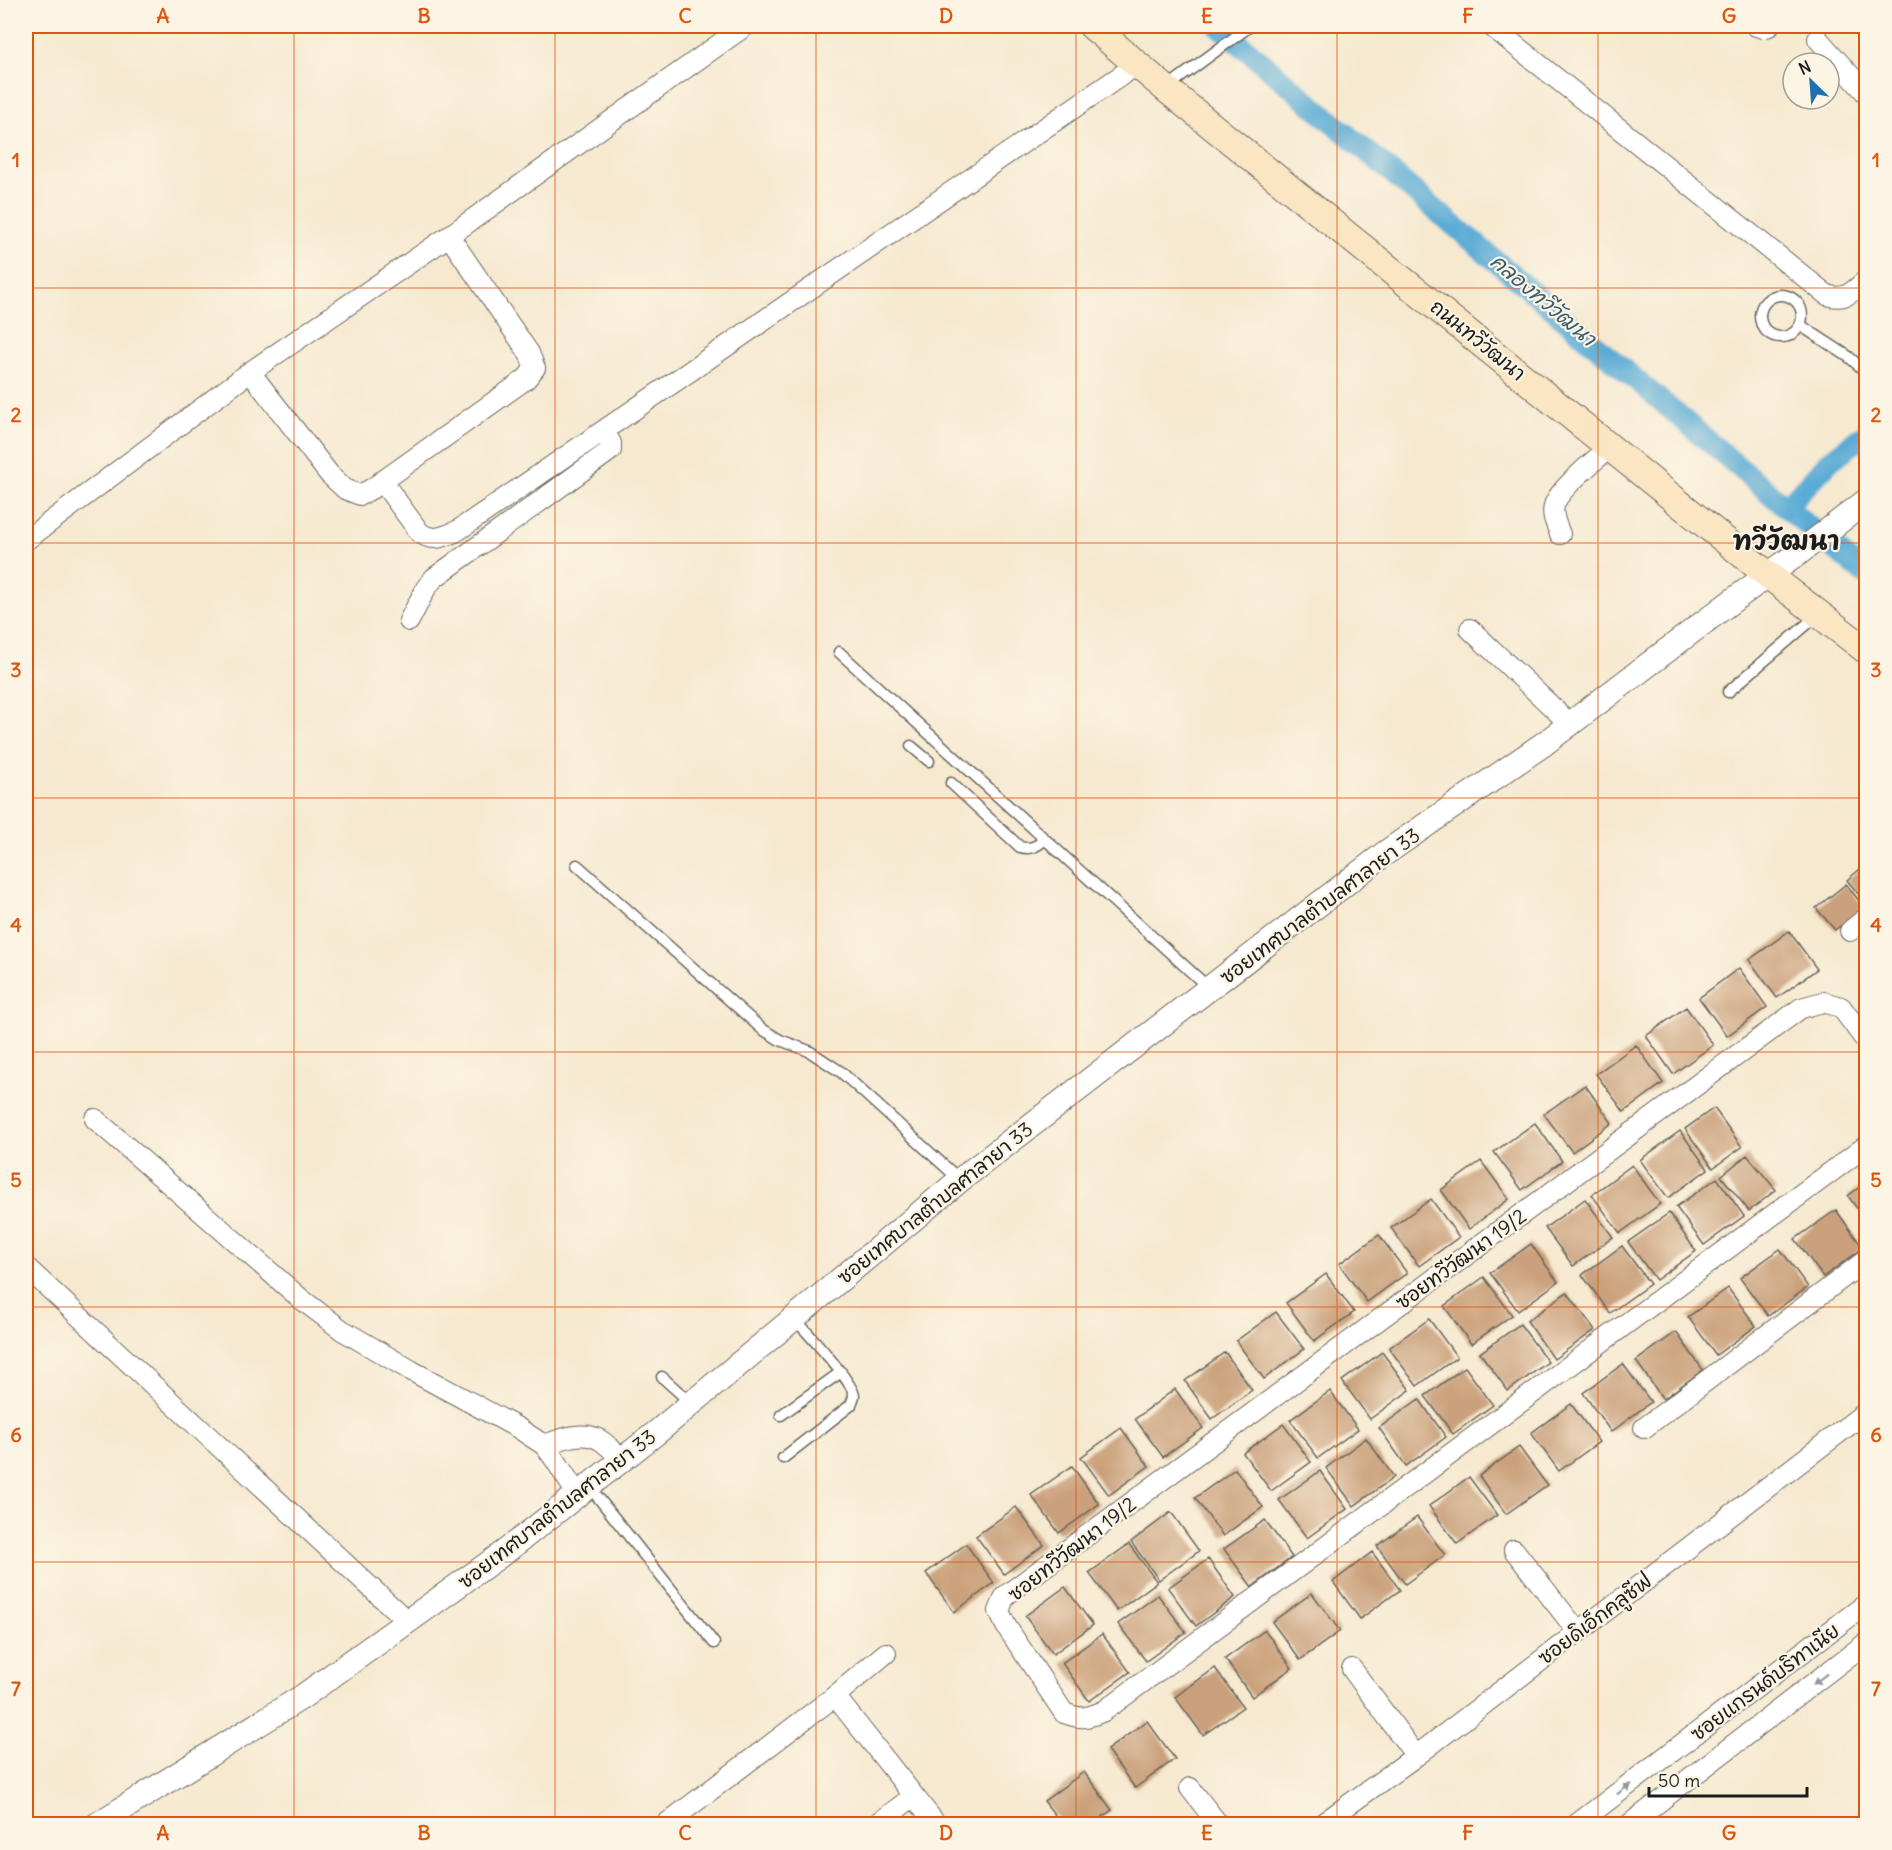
<svg xmlns="http://www.w3.org/2000/svg" width="1892" height="1850" font-family="Delius,'Playpen Sans Thai',sans-serif">
<rect width="100%" height="100%" fill="#fcf5e5"/>
<filter id="ink" filterUnits="userSpaceOnUse"><feTurbulence type="fractalNoise" baseFrequency=".0167" numOctaves="2"/><feDisplacementMap in="SourceGraphic" scale="12" xChannelSelector="R" yChannelSelector="G"/><feConvolveMatrix kernelMatrix="1 2 1 2 8 2 1 2 1" color-interpolation-filters="sRGB"/></filter>
<filter id="wash" filterUnits="userSpaceOnUse"><feTurbulence type="fractalNoise" baseFrequency=".008" numOctaves="4" result="noise"/><feDisplacementMap in="SourceGraphic" scale="24" xChannelSelector="R" yChannelSelector="G"/><feGaussianBlur stdDeviation="1.35" result="paint"/><feColorMatrix in="noise" values="0 0 0 0 0 0 0 0 0 0 0 0 0 0 0 0 0 1.4 0 .05"/><feComposite in="paint" operator="in"/></filter>
<g filter="url(#wash)">
<rect width="100%" height="100%" fill="#f6e9d0"/>
<g fill="none" stroke-linecap="round" stroke-linejoin="round">
<path stroke="#5aabd5" stroke-width="22" d="M1219,26L1866,575
M1786,507L1831,460L1866,433"/>
</g>
<g id="blocks">
<path fill="#caa17c" d="M1866,864V903L1847,880Z
M1846,884L1864,907L1835,930L1816,908Z
M1789,931L1817,969L1777,998L1749,960Z
M1739,968L1767,1007L1727,1036L1699,998Z
M1686,1007L1713,1045L1673,1074L1646,1036Z
M1636,1045L1663,1083L1624,1112L1596,1074Z
M1585,1085L1612,1123L1572,1152L1544,1114Z
M1714,1108L1742,1147L1713,1168L1685,1129Z
M1535,1123L1562,1161L1522,1190L1494,1152Z
M1680,1131L1708,1169L1668,1198L1640,1160Z
M1747,1155L1776,1190L1749,1211L1721,1176Z
M1481,1161L1509,1199L1469,1229L1441,1190Z
M1632,1165L1660,1204L1620,1233L1592,1195Z
M1717,1178L1744,1216L1704,1245L1676,1207Z
M1866,1182V1221L1848,1196Z
M1431,1199L1459,1237L1419,1266L1391,1228Z
M1585,1199L1613,1237L1573,1266L1545,1228Z
M1836,1210L1863,1248L1823,1277L1795,1239Z
M1669,1213L1696,1251L1656,1280L1628,1242Z
M1379,1235L1407,1273L1367,1302L1339,1264Z
M1531,1244L1558,1282L1518,1311L1490,1273Z
M1622,1246L1650,1284L1610,1313L1582,1275Z
M1780,1249L1808,1287L1768,1316L1740,1278Z
M1326,1274L1354,1312L1314,1341L1286,1303Z
M1484,1277L1512,1315L1471,1344L1444,1306Z
M1728,1288L1756,1326L1716,1355L1688,1317Z
M1567,1292L1595,1330L1554,1359L1527,1321Z
M1276,1312L1304,1349L1264,1379L1236,1341Z
M1429,1319L1457,1357L1417,1386L1389,1348Z
M1520,1324L1548,1362L1508,1391L1480,1353Z
M1676,1332L1703,1370L1663,1399L1636,1361Z
M1225,1352L1252,1390L1212,1419L1185,1381Z
M1382,1352L1410,1390L1370,1419L1342,1381Z
M1623,1364L1651,1402L1611,1432L1583,1393Z
M1465,1367L1493,1405L1453,1434L1425,1396Z
M1175,1389L1203,1428L1163,1457L1135,1419Z
M1330,1391L1358,1429L1318,1458L1290,1420Z
M1419,1399L1446,1437L1406,1466L1379,1428Z
M1571,1404L1599,1442L1559,1471L1531,1433Z
M1283,1424L1311,1462L1271,1491L1243,1453Z
M1121,1428L1149,1466L1109,1495L1081,1457Z
M1366,1438L1394,1477L1354,1506L1326,1468Z
M1519,1447L1547,1485L1506,1514L1479,1476Z
M1072,1466L1099,1504L1059,1533L1031,1495Z
M1235,1469L1263,1507L1223,1536L1195,1498Z
M1320,1471L1347,1509L1307,1538L1279,1500Z
M1469,1477L1497,1515L1457,1544L1429,1506Z
M1016,1507L1044,1545L1004,1574L976,1536Z
M1171,1512L1199,1551L1159,1580L1131,1542Z
M1417,1517L1445,1555L1405,1584L1377,1546Z
M1265,1520L1292,1557L1252,1587L1224,1549Z
M966,1544L994,1583L954,1612L926,1573Z
M1129,1544L1157,1582L1117,1611L1089,1573Z
M1372,1552L1400,1590L1360,1619L1333,1582Z
M1208,1559L1235,1597L1196,1626L1168,1588Z
M1065,1587L1093,1625L1053,1654L1025,1616Z
M1312,1593L1340,1631L1300,1660L1272,1622Z
M1158,1595L1186,1632L1146,1661L1118,1624Z
M1265,1630L1292,1668L1252,1697L1225,1659Z
M1102,1634L1130,1672L1089,1701L1062,1663Z
M1215,1668L1243,1707L1203,1735L1175,1697Z
M1147,1721L1175,1759L1135,1788L1107,1750Z
M1084,1772L1112,1810L1092,1824H1062L1044,1801Z"/>
</g>
</g>
<g filter="url(#ink)">
<use href="#blocks" fill-opacity="0" stroke="#68645b" stroke-width="1.5"/>
<g fill="none" stroke-linecap="round" stroke-linejoin="round">
<defs>
<path id="service" d="M1166,88L1250,26
M1760 316a21 21 0 1 1 42 0a21 21 0 1 1-42 0Z
M1800,325L1849,357L1866,372
M839,652L1210,989
M1728,692L1819,614
M911,746L929,761
M951,783L1020,847C1031,850 1037,846 1045,839
M577,865L762,1029L780,1040L809,1051L841,1072L960,1180
M662,1377L691,1403
M781,1415L841,1372
M783,1458L851,1405C851,1404 854,1397 854,1396C855,1384 805,1330 794,1318
M589,1486L714,1643"/>
<path id="minor" d="M1491,26L1827,295C1846,301 1852,292 1866,280
M1756,26L1763,28L1769,26
M1818,39L1866,93
M250,372L329,474L345,489L360,495L373,488L526,379L535,368L529,353L449,236
M382,481L420,533C433,542 443,537 457,531L1138,64
M1560,534C1557,525 1551,516 1554,506C1557,490 1597,459 1610,447
M26,540L250,372L449,236L745,26
M409,621L426,588L434,578L611,450V443L604,431
M1470,629L1570,724
M1850,931L1866,918
M1866,1041L1841,1007L1823,1002L1801,1008L1005,1596L999,1611L1006,1626L1064,1713C1082,1720 1087,1718 1104,1711L1866,1146
M95,1119L301,1299L342,1330L412,1371L518,1428L544,1445L554,1458L577,1494
M26,1267L408,1622
M1644,1428L1866,1260
M544,1445C561,1439 583,1430 600,1440C608,1445 615,1453 622,1459
M1514,1550L1578,1632
M1352,1669L1416,1756
M835,1696L936,1824
M1190,1788L1218,1824
M666,1824L835,1696L886,1653
M877,1824L914,1796
M1322,1824L1416,1756L1866,1412
M1577,1824L1866,1604
M1630,1824L1866,1643"/>
<path id="tertiary" d="M98,1824L302,1697L506,1551L656,1433L960,1180L1384,854L1545,743L1732,601L1800,552L1866,501"/>
<path id="secondary" d="M1092,26L1165,88L1768,575L1866,650"/>
</defs>
<use href="#service" stroke="#68645b" stroke-width="13"/>
<use href="#minor" stroke="#68645b" stroke-width="22"/>
<use href="#tertiary" stroke="#68645b" stroke-width="26"/>
<use href="#secondary" stroke="#68645b" stroke-width="29"/>
<use href="#service" stroke="#fff" stroke-width="10"/>
<use href="#minor" stroke="#fff" stroke-width="20"/>
<use href="#tertiary" stroke="#fff" stroke-width="24"/>
<use href="#secondary" stroke="#fbe6c4" stroke-width="27"/>
</g>
<defs><path id="oneway-solid" d="M-6-.8H1V-3.2L6.5 0L1 3.2V.8H-6Z" transform="scale(1.5)"/></defs>
<g fill="#999">
<use href="#oneway-solid" transform="translate(1820 1679) rotate(143)"/>
<use href="#oneway-solid" transform="translate(1624 1789) rotate(-37)"/>
</g>
</g>
<path fill="none" stroke="#de560d" stroke-width="1.5" stroke-opacity="0.55" d="M294,26V1824M555,26V1824M816,26V1824M1076,26V1824M1337,26V1824M1598,26V1824M26,288H1866M26,543H1866M26,798H1866M26,1052H1866M26,1307H1866M26,1562H1866"/>
<g text-anchor="middle" stroke-width="4.5" stroke-linejoin="round" paint-order="stroke">
<g font-size="20" fill="#1c1c1c" stroke="#fcf5e5">
<text transform="translate(1478 340) rotate(39)" y="7">ถนนทวีวัฒนา</text>
<text transform="translate(1320 906) rotate(-37)" y="7">ซอยเทศบาลตำบลศาลายา 33</text>
<text transform="translate(935 1203) rotate(-39)" y="7">ซอยเทศบาลตำบลศาลายา 33</text>
<text transform="translate(1461 1259) rotate(-36)" y="7">ซอยทวีวัฒนา 19/2</text>
<text transform="translate(557 1509) rotate(-38)" y="7">ซอยเทศบาลตำบลศาลายา 33</text>
<text transform="translate(1072 1549) rotate(-38)" y="7">ซอยทวีวัฒนา 19/2</text>
<text transform="translate(1595 1619) rotate(-37)" y="7">ซอยดิเอ็กคลูซีฟ</text>
<text transform="translate(1765 1682) rotate(-37)" y="7">ซอยแกรนด์บริทาเนีย</text>
</g>
<g font-size="21" font-style="italic" fill="#385c6f" stroke="#fcf5e5">
<text transform="translate(1543 300) rotate(40)" y="7">คลองทวีวัฒนา</text>
</g>
<g font-size="26" font-weight="bold" fill="#1c1c1c" stroke="#fcf5e5">
<text x="1786" y="550">ทวีวัฒนา</text>
</g>
</g>
<rect width="1892" height="1850" fill="none" stroke="#fcf5e5" stroke-width="66"/>
<g transform="translate(1811 81) rotate(335)"><circle r="28" fill="#fcf5e5" stroke="#a29e95" stroke-width="1.5"/>
<path d="M0-4.5L10 22L0 15L-10 22Z" fill="#1f6fb2"/>
<text y="-9" font-size="16" font-weight="bold" text-anchor="middle" fill="#1c1c1c">N</text>
</g>
<path d="M1649 1787v9h158v-9" fill="none" stroke="#1c1c1c" stroke-width="3"/>
<text x="1658" y="1787" font-size="18" fill="#1c1c1c" stroke="#fcf5e5" stroke-width="4.5" paint-order="stroke">50 m</text>
<rect x="33" y="33" width="1826" height="1784" fill="none" stroke="#de560d" stroke-width="2"/>
<g font-size="20" text-anchor="middle" font-weight="bold" fill="#de560d">
<text x="163" y="23">A</text>
<text x="424" y="23">B</text>
<text x="685" y="23">C</text>
<text x="946" y="23">D</text>
<text x="1207" y="23">E</text>
<text x="1468" y="23">F</text>
<text x="1729" y="23">G</text>
<text x="16" y="167">1</text>
<text x="1876" y="167">1</text>
<text x="16" y="422">2</text>
<text x="1876" y="422">2</text>
<text x="16" y="677">3</text>
<text x="1876" y="677">3</text>
<text x="16" y="932">4</text>
<text x="1876" y="932">4</text>
<text x="16" y="1187">5</text>
<text x="1876" y="1187">5</text>
<text x="16" y="1442">6</text>
<text x="1876" y="1442">6</text>
<text x="16" y="1696">7</text>
<text x="1876" y="1696">7</text>
<text x="163" y="1840">A</text>
<text x="424" y="1840">B</text>
<text x="685" y="1840">C</text>
<text x="946" y="1840">D</text>
<text x="1207" y="1840">E</text>
<text x="1468" y="1840">F</text>
<text x="1729" y="1840">G</text>
</g>
</svg>
